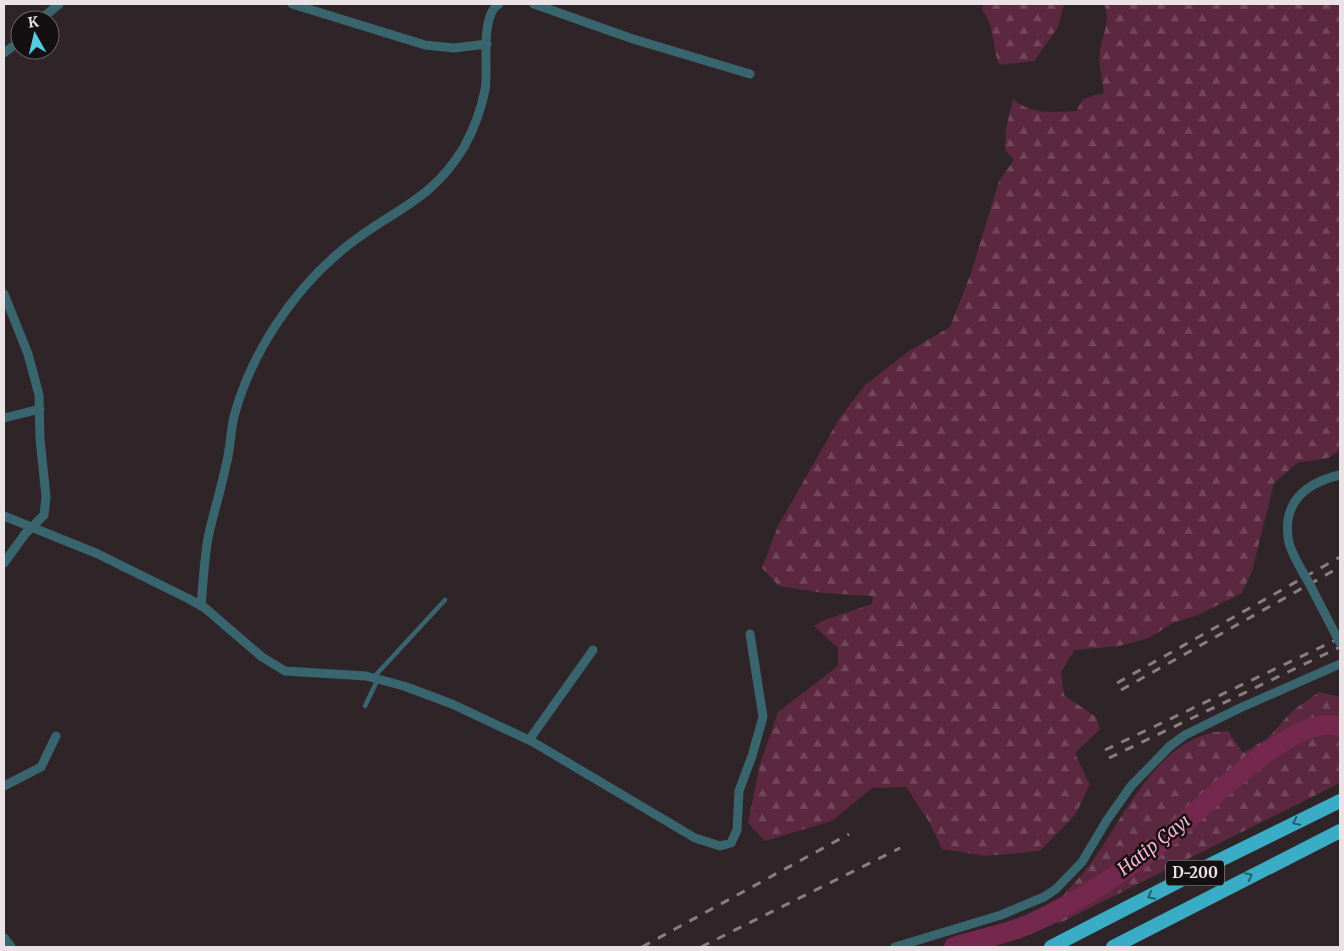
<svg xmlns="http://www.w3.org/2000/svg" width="1344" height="951" font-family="Merriweather,serif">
<defs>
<pattern id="forest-firs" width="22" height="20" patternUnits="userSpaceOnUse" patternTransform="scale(1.25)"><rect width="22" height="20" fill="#5b283f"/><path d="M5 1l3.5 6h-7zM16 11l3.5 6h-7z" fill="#73475b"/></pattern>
</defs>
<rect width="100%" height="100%" fill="#2f2428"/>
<path fill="url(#forest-firs)" d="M983,4H1063L1064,5L1058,27L1034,61L999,65C992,45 995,26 982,10Z
M1104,4H1340V450L1328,458L1297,463L1274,483L1252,571L1242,593L1198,615L1173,623L1149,638L1119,646L1075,650L1061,671L1064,695L1096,717L1100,729L1075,753L1090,785L1075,815L1040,851L985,856L942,849L928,820L906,787L872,788L832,821L765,841L748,823L760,764L778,712L838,666V648L814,626L824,620L872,604L873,596L823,593L779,586L762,568L778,526L839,419L865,385L909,351L950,327L971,273L999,181L1014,160L1005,150L1006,129L1013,99C1030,115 1055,112 1076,111L1083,99L1104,93C1102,79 1098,64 1100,50C1103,34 1111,19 1104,4Z
M1319,692L1340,697V783L1058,924L1053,917C1059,895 1074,885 1088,867C1124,820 1158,732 1228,731L1243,753L1268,738L1292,711Z"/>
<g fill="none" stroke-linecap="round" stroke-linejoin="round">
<path stroke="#74284d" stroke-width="20" d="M954,947C979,939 1006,934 1030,924C1054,913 1081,898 1103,884C1124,870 1146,856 1165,840C1197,813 1296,709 1340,727"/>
<path stroke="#39656f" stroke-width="4.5" d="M373,678L445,600
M365,706L378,679"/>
<path stroke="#39656f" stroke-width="9" d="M292,4L425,45L454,48L487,44
M534,4L633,39L750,74
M40,20L59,4
M4,53L20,41
M4,294L28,354L39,395L40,439L46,497L44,515L25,534L4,563
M4,418L40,409
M4,516L98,554L189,599L205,608L262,657L285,671L366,676L404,686L452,704L533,742L695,838L720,846L731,843L737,830L739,791L752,756L763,717L750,634
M201,606C203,584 204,561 208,538C213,514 221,490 226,465C231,448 230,430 235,413C252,352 293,291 341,251C388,211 430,204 464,147C474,129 481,110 485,90C489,69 479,16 499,4
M529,740L593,650
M4,786L41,767L56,736
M895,947L1001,915L1044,897L1056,889L1082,862L1107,820L1131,786L1170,746L1185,735L1240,708L1340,664"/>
<path stroke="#39656f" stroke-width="11" d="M4,939L10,947"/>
<path stroke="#3aacc5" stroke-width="14" d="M1051,947L1214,863L1340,801
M1113,947L1340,831"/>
<path stroke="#887e82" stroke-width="3" stroke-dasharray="9 9" stroke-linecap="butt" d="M1117,683L1340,557
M1121,690L1340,567
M1105,750L1340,638
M1109,758L1340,647
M642,947L849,834
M701,947L900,848"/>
<path stroke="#39656f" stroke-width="9" d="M1340,475C1305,483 1281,503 1289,543C1293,557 1303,572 1310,585C1320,604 1330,624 1340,643"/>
</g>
<defs><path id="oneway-chevron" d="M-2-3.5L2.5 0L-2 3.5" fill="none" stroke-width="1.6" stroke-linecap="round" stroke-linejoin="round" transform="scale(1.25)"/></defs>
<g stroke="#275e6b">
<use href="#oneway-chevron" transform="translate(1296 822) rotate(154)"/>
<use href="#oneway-chevron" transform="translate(1249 876) rotate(-26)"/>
<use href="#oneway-chevron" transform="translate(1151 896) rotate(152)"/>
</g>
<g text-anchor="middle" stroke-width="5" stroke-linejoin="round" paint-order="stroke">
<rect fill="#140f11" stroke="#aaa3a5" stroke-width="1" x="1166" y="860.5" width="58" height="25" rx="4"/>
<g font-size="15" font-weight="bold" fill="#eae2e5">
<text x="1195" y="878">D-200</text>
</g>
<g font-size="18" font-style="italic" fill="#f8b4d0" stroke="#140f11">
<text transform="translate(1154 845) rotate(-38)" y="6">Hatip Çayı</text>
</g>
</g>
<rect width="1344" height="951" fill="none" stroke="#eae2e5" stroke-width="10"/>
<g transform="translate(35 35) rotate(352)"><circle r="24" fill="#140f11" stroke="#6a6366"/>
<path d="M0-4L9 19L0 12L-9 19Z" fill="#57c9e3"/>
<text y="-8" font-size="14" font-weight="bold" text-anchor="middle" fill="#eae2e5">K</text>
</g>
</svg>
